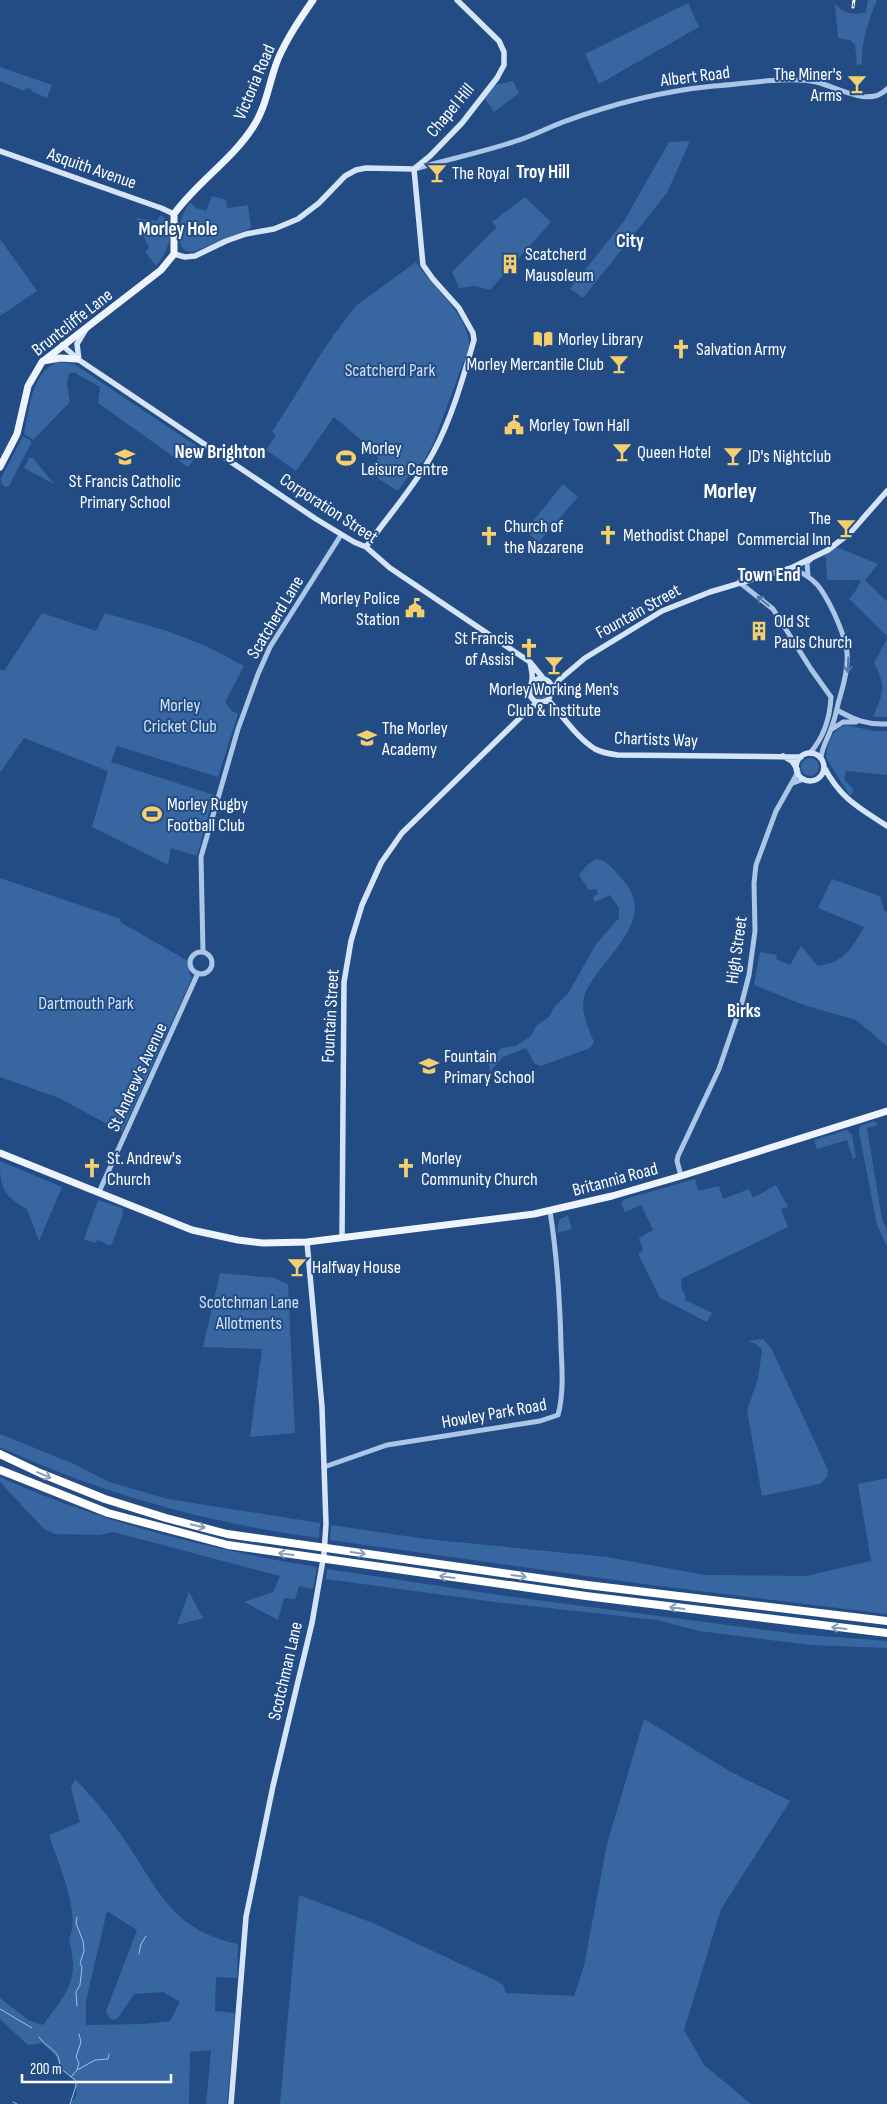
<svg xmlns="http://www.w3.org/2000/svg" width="887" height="2104" font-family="'Sofia Sans Condensed',sans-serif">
<rect width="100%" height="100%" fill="#234c84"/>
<path fill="#3766a1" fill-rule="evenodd" d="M868,0H877C869,19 861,43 862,64L857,65L855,45L850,40L838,38L835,4C843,13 855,16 866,12Z
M688,3L699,27L599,84L585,54Z
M0,67L52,85L47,98L31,91L32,89L26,88L24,91L0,81Z
M513,81L519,93L494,112L484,97L494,85Z
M690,141L667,193L583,298L570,289L624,221L669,142Z
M212,196L226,200L227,208L248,205L251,228L193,252L185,251C173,239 181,214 190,202L196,208L206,211Z
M525,197L551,222L490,290L475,286L459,288L452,272L497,227L492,222Z
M161,215C179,227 167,253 156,266L145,252L149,248L136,218L156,221Z
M0,239L37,291L0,316Z
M416,262C432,288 471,316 469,347L433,444L424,461L415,467L398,491L379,479L374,470L378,458L367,445L334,417L296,471L266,450L276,435L272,432C300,390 324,343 357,305Z
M58,362L74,364L201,449L188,467L98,403L100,387L75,373H69L67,384L70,402L33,440L24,434C30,408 30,374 58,362Z
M23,436L31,441V443L9,486L5,487L1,483V478Z
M29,458H33L54,484L24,468Z
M563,484L578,497L539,542L525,531Z
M836,547L878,564L865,580L886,601L887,600V636L849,599L856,590L861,580H827L826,559L824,555Z
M42,613L96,631L105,613L167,631L206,646L244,666L225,702L232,711L238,714L218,777L117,746L111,762L214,795L197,856L171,848L168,865L92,827L108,771L24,738L0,773V669L4,671Z
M887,639V717H873C883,692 887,688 874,663Z
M538,681L546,683L548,687L547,697L539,701L533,695L534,687Z
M846,725L874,731H887V775L846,771L844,779L854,790L850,796L826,758C827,744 832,729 846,725Z
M801 767a9 9 0 1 1 18 0a9 9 0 1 1-18 0Z
M596,859C607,860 613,869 620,877C663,919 600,957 585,994C579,1010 588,1027 594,1042L590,1048L541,1066L535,1064L526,1048L503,1057L490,1072L488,1060L502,1048L516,1046L531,1036L537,1025L549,1017L555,1006L568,994L596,944L619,918V908L610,895L595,902L593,897L598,893L596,889L589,890L579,875L587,865Z
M0,878L121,919L120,922L188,961L189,972L192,978L122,1132L59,1098L0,1077Z
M832,879L880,896L884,910L887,912V1046L856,1020L804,1005L754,985L760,952L777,955L776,959L790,965L801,946L818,966C845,962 851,949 864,927L818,908Z
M874,1121L878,1125L867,1128L882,1219L887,1230V1247L877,1225L859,1132L860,1126Z
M847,1130L852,1135L856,1158L853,1159L847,1140L817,1149L814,1140Z
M0,1161L62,1187L39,1241L27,1209C3,1196 0,1188 0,1161Z
M695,1179L698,1191L719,1186L723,1199L749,1189L753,1198L776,1185L788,1207L781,1209L788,1227L681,1279L682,1290L686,1296L685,1300L712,1313L707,1322L660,1298L638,1254L643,1250L639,1238L653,1230L641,1205L625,1212L621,1203L625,1199Z
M98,1200L122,1208L123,1214L111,1246L97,1240L96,1243L84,1239Z
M568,1215L572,1229L557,1233L559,1220Z
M220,1273L274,1278L288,1284L295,1433L250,1437L262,1349L203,1347Z
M763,1339L771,1348L828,1470L827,1477L820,1484L762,1496L747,1410L758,1379L762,1350L756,1344L748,1341Z
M0,1434L74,1464L109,1482L168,1499L320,1523L319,1538C208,1523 102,1494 0,1447Z
M0,1477C102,1523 207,1549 317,1567L313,1589L299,1586L295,1599L284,1598L278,1620L244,1602L273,1592L280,1576L113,1532L100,1535L55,1534L43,1528L0,1482Z
M887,1478V1614L651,1585L330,1540L331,1525L426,1539L607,1557L705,1575L806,1576L871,1561L858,1484Z
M327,1569L506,1596L797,1634L887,1641V1648L810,1645L699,1631L657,1620L495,1602L326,1579Z
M189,1592L203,1618L177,1625Z
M644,1719L731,1772L790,1801L721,1909L684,2030L704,2065L751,2104H280L299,1895L373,1923L497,1981L503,1985L506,1993L574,1996L584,1966L607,1844Z
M75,1779C95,1799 113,1822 128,1845C161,1895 174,1930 238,1944L237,1978L216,1977L215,2011L235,2013L227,2104H206L211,2050L190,2052L189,2104H70L77,2094L75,2080L61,2069L56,2056L42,2043L28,2045L0,2019V1998L28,2020L43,2025C67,1992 80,1982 69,1939C82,1915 57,1860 49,1835L80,1822L71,1788ZM107,1911L137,1930L106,2011L109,2018L113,2020L118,2018L134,1994L163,1992L180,2002L170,2021L143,2024L86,2025V2001Z"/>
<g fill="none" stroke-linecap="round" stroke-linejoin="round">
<path stroke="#a0c1e9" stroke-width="1" d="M139,1954L141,1944L146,1936
M77,2006L76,1992L80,1985L82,1967L80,1963L84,1951L83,1941L76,1923L77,1917
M0,2009L32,2028
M39,2037C48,2050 60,2048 60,2068L75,2080L76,2086L70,2104
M77,2070L95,2060L108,2059L109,2054
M71,2077L77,2070L79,2063L76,2057L81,2042L79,2034
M13,2102L17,2104"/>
<path stroke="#acc6e8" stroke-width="5" d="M415,169C452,158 489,151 525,138C538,133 550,127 563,122C612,104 662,91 714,86C744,84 788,76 816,82C838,87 869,108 887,89
M791,568C816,578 822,588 834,613C850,648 851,660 840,697C837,706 836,716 832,726C829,737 822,746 821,758
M808,575L807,563L811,559
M739,582L773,609L811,669L831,697
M837,710C854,720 868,725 887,724
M832,729L843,722H856
M810,753C824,737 830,718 831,697
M793,783L804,779
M203,952L201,857L238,729L258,674L270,647L341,535
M190 963a11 11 0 1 1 22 0a11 11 0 1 1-22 0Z
M681,1176L677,1161L678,1156L719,1069L742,1002L749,975L755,931L754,883L756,865L776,811L798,772
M99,1192L198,973
M324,1467L387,1445L540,1421L558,1415C564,1393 562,1369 561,1346C560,1300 557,1256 550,1211"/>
<path stroke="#d6e4f7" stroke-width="5.5" d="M0,151L161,208L174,214
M414,169L430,156L462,123L497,78L504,65V52L499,41L457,0
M174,254L185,257L195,256L226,241L246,234L274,229L298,219L319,203L345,176L356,170L366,168L414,169
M62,345L79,360L316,519L354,542L366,547L390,568L530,662L543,678
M79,360L77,344L86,329
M366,547C388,516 415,486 433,453C452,418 463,378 474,340L473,333L459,308L433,279L423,265L414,169
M530,662C531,668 533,674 532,680C531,689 525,694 536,702H542L548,700L559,680L585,658L662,611L710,592L791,568L828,550L850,533L887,491
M532,682C541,675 551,679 553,690
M548,700C563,716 577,738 595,749C602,753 611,754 618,755L801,757
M796 767a14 14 0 1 1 28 0a14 14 0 1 1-28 0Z
M783,756L792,761L797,769
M824,767C841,799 858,807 887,826
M342,1237L344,982L351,941L362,905L381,863L402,833L527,711L538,702
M231,2104L246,1917L273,1786L312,1623L324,1554L326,1524L322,1407L307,1242"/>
<path stroke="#eef4fe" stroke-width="7" d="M43,361L60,358L77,359
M0,467L17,434L28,386L42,362L161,270L174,254V214C197,182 232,160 253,127C267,106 269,81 278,59C287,38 300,19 313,0
M0,1153L192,1230L238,1240L263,1243L307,1242L534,1214L612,1196L681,1176L887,1111"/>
<path stroke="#fff" stroke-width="8" d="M0,1454L40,1473L105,1499L166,1518L227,1534L587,1585L887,1621
M0,1470L108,1513L228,1545L586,1596L887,1633"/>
<defs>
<path id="rail" d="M853,7L854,0"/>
</defs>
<use href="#rail" stroke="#fff" stroke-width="3"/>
<use href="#rail" stroke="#234c84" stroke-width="1" stroke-dasharray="4" stroke-linecap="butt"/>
</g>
<defs><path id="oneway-shaft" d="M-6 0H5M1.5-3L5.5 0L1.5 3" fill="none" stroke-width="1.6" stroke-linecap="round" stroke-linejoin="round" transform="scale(1.25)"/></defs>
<g stroke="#5377a7">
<use href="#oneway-shaft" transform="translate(763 601) rotate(-141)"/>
<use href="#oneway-shaft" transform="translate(848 665) rotate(93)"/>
</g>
<g stroke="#869dbb">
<use href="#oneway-shaft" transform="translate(44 1475) rotate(23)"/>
<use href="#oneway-shaft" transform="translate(198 1526) rotate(14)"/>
<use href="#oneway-shaft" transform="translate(358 1553) rotate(8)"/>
<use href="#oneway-shaft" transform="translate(286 1554) rotate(-172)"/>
<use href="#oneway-shaft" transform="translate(519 1576) rotate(8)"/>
<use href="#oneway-shaft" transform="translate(447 1577) rotate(-172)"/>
<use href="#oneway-shaft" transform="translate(677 1608) rotate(-173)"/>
<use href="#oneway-shaft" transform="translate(839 1628) rotate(-173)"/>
</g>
<defs>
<symbol id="bar-bare" viewBox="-9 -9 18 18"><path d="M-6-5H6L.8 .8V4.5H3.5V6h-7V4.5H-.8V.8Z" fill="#f3cf6f" stroke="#234c84" stroke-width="2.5" paint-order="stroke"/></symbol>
<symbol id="building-bare" viewBox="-9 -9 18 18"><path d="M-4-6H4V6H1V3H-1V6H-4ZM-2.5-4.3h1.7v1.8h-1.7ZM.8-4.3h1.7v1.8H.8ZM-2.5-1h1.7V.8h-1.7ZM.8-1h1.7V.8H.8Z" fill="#f3cf6f" stroke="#234c84" stroke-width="2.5" paint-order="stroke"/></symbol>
<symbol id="library-bare" viewBox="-9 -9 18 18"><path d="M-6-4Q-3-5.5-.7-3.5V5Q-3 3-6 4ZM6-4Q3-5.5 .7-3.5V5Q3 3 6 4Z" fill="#f3cf6f" stroke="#234c84" stroke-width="2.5" paint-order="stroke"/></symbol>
<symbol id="church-bare" viewBox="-9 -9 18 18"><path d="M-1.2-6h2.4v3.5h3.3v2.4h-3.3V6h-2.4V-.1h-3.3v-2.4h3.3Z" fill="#f3cf6f" stroke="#234c84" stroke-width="2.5" paint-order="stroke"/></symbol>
<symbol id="civic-bare" viewBox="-9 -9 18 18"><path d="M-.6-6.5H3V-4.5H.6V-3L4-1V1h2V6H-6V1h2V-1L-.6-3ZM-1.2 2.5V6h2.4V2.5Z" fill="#f3cf6f" stroke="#234c84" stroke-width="2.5" paint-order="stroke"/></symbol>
<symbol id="school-bare" viewBox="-9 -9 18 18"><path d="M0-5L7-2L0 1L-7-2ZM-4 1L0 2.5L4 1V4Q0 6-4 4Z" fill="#f3cf6f" stroke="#234c84" stroke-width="2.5" paint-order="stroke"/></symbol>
<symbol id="stadium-bare" viewBox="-9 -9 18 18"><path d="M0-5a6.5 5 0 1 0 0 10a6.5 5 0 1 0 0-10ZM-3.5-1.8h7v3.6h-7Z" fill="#f3cf6f" stroke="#234c84" stroke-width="2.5" paint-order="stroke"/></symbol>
</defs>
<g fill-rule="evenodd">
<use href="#bar-bare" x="843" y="70" width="28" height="28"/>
<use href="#bar-bare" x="423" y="159" width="28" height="28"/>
<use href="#building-bare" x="496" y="250" width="28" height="28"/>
<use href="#library-bare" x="529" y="325" width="28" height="28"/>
<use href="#church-bare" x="667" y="335" width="28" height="28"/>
<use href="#bar-bare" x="605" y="350" width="28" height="28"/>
<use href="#civic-bare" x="500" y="411" width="28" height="28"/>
<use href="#bar-bare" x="608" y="438" width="28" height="28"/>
<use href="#bar-bare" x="719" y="442" width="28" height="28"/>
<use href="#school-bare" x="111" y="443" width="28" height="28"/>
<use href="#stadium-bare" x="332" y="444" width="28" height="28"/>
<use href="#bar-bare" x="832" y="514" width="28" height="28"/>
<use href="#church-bare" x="594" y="521" width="28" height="28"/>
<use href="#church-bare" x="475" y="522" width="28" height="28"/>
<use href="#civic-bare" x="401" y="594" width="28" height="28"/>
<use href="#building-bare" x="745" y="617" width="28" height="28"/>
<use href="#church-bare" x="515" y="634" width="28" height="28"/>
<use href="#bar-bare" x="540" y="651" width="28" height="28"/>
<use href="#school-bare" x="353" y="724" width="28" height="28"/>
<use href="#stadium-bare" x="138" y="800" width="28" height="28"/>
<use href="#school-bare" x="415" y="1052" width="28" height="28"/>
<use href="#church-bare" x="78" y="1154" width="28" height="28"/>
<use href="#church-bare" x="392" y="1154" width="28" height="28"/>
<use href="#bar-bare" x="283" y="1253" width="28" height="28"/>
</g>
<g text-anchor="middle" stroke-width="4" stroke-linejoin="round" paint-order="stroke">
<g font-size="18" fill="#fff" stroke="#234c84" text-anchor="start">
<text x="842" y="80" text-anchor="end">The Miner's<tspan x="842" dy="21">Arms</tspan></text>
<text x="452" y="179">The Royal</text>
<text x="525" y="260">Scatcherd<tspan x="525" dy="21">Mausoleum</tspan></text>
<text x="558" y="345">Morley Library</text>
<text x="696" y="355">Salvation Army</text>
<text x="604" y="370" text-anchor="end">Morley Mercantile Club</text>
<text x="529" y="431">Morley Town Hall</text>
<text x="361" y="454">Morley<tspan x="361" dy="21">Leisure Centre</tspan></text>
<text x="637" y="458">Queen Hotel</text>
<text x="748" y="462">JD's Nightclub</text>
<text x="125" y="487" text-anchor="middle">St Francis Catholic<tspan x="125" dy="21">Primary School</tspan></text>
<text x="831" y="524" text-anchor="end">The<tspan x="831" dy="21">Commercial Inn</tspan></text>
<text x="504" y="532">Church of<tspan x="504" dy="21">the Nazarene</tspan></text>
<text x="623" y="541">Methodist Chapel</text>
<text x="400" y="604" text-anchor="end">Morley Police<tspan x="400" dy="21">Station</tspan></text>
<text x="774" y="627">Old St<tspan x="774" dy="21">Pauls Church</tspan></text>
<text x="514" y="644" text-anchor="end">St Francis<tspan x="514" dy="21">of Assisi</tspan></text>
<text x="554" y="695" text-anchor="middle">Morley Working Men's<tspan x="554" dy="21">Club &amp; Institute</tspan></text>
<text x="382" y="734">The Morley<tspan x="382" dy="21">Academy</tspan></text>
<text x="167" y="810">Morley Rugby<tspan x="167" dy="21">Football Club</tspan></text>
<text x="444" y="1062">Fountain<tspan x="444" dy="21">Primary School</tspan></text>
<text x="107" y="1164">St. Andrew's<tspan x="107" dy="21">Church</tspan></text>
<text x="421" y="1164">Morley<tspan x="421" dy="21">Community Church</tspan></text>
<text x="312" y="1273">Halfway House</text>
</g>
<g font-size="18" fill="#fff" stroke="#234c84">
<text transform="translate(695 76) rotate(-7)" y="6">Albert Road</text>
<text transform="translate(254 82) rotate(-67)" y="6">Victoria Road</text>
<text transform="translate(450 110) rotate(-50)" y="6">Chapel Hill</text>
<text transform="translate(92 168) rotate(19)" y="6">Asquith Avenue</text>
<text transform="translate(72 322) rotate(-38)" y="6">Bruntcliffe Lane</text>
<text transform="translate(329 508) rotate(33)" y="6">Corporation Street</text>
<text transform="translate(638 611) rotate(-29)" y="6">Fountain Street</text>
<text transform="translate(275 617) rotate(-59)" y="6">Scatcherd Lane</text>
<text transform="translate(656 739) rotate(2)" y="6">Chartists Way</text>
<text transform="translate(736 950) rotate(-82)" y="6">High Street</text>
<text transform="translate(330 1016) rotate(-87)" y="6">Fountain Street</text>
<text transform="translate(137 1077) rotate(-65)" y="6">St Andrew's Avenue</text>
<text transform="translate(615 1179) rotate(-15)" y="6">Britannia Road</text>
<text transform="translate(494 1413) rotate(-10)" y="6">Howley Park Road</text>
<text transform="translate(285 1671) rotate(-77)" y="6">Scotchman Lane</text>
</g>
<g font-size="18" fill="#d0e1f6" stroke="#234c84">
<text x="390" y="376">Scatcherd Park</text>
<text x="180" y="711">Morley<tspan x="180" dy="21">Cricket Club</tspan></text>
<text x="86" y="1009">Dartmouth Park</text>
<text x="249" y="1308">Scotchman Lane<tspan x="249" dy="21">Allotments</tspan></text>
</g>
<g font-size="19" font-weight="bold" fill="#fff" stroke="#234c84">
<text x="543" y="178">Troy Hill</text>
<text x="178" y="235">Morley Hole</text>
<text x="630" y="247">City</text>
<text x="220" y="458">New Brighton</text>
<text x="769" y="581">Town End</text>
<text x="744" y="1017">Birks</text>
</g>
<g font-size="22" font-weight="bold" fill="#fff" stroke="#234c84">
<text x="730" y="498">Morley</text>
</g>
</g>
<path d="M22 2074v8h149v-8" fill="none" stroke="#ffffff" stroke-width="2.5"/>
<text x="30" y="2074" font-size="15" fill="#ffffff" stroke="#234c84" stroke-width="4" paint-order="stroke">200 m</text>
</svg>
